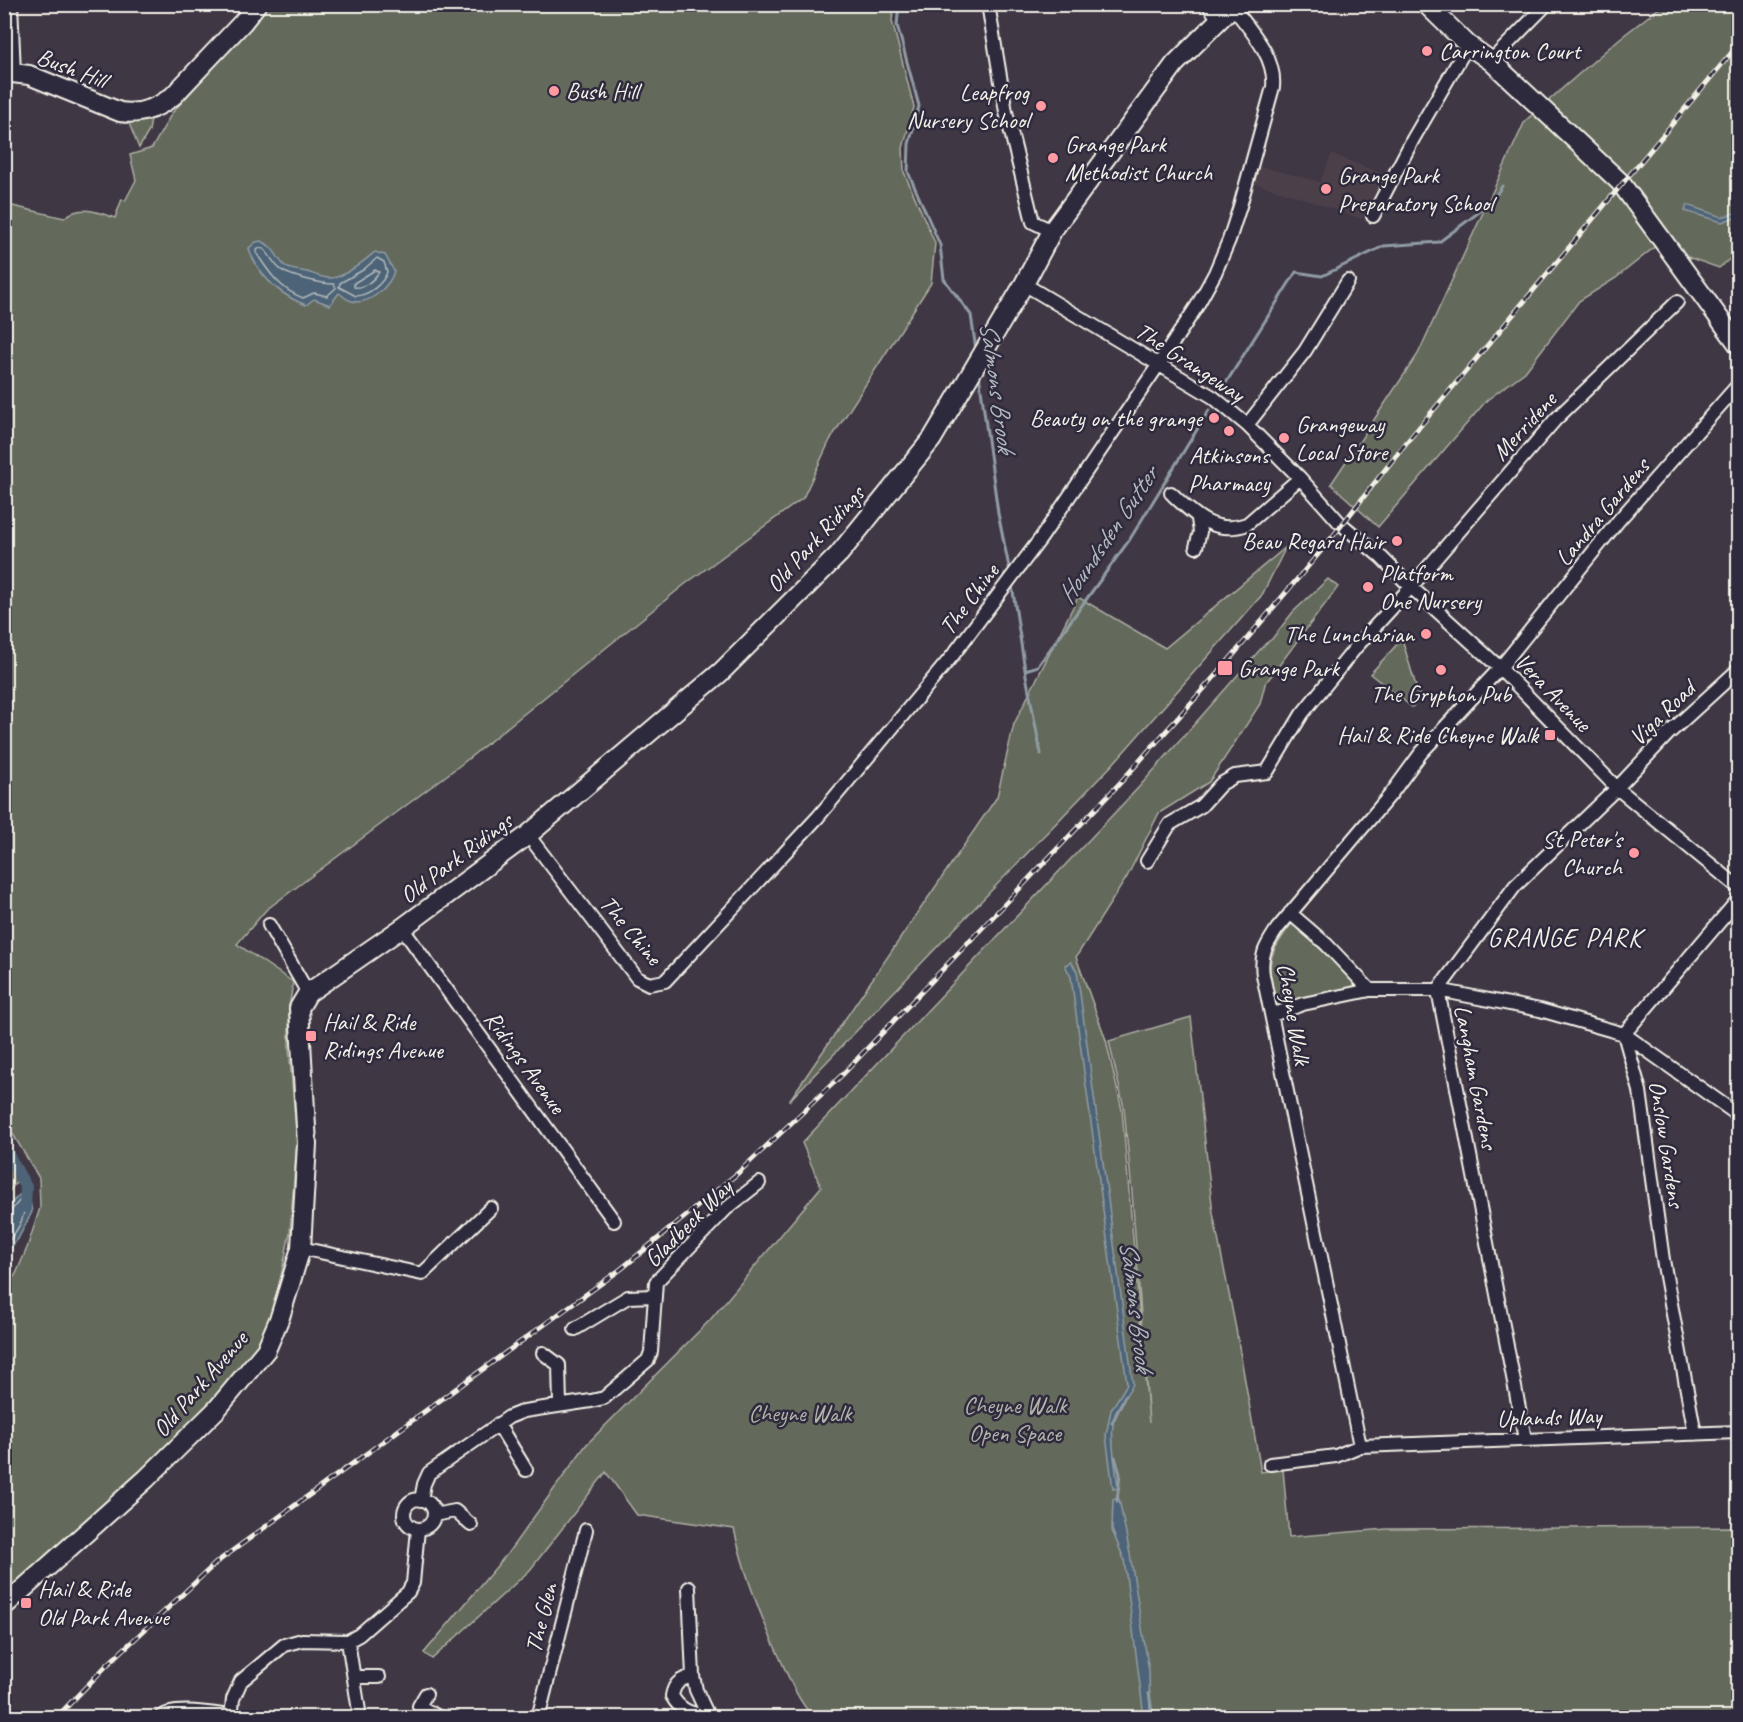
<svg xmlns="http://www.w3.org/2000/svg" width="1743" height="1722" font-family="Caveat,sans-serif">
<rect width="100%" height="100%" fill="#403745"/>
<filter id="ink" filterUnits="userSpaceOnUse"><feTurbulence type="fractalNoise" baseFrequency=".0167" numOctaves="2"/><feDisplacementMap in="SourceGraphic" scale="12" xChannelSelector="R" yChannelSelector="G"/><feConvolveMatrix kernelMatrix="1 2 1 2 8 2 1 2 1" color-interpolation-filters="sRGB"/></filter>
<g filter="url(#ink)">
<path fill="#4c404a" d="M1332,154L1386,175L1361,219L1294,195L1253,183L1258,166L1320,182Z"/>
<path fill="#646a5c" stroke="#acaea2" stroke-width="1.5" d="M894,4L892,21L914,107L903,148L904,172L935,243L931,283L830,440L803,498L684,585L463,763L266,910L237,944L293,982L289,1009V1048L297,1140L290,1233L270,1328L242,1370L143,1475L5,1598V1289L16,1274L27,1248L40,1208L39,1178L4,1119V204L64,218C79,204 99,212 115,218L122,199L125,201L136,180L130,155L152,148L172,113L269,5Z
M1663,5H1738V159L1734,167L1738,171V252L1719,268L1656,246L1616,278L1579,301L1525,372L1487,400L1378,527L1331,484L1418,354L1525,121L1619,39Z
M151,119L149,131L139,148L128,121Z
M1286,547L1262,595L1112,765L789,1101L997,797L1014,724L1078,597L1165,648Z
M1328,579L1338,587L1265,684L1260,704L1209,782L1159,813L1127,877L1076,957L1106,1040L1122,1110L1149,1423L1132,1193L1124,1108L1109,1041L1191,1017L1213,1213L1236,1329L1261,1472L1283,1469L1289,1537L1387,1529L1738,1527V1717H813C797,1699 789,1678 779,1656C760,1615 744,1573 734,1529L637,1515L606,1472L530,1570L432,1659L424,1653L507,1554L586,1445L710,1320L821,1187L802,1143L1139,787L1265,644L1272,639L1293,612Z
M1402,639L1418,693L1422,696L1412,707L1370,674Z
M1292,923L1351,977L1355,986L1351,992L1277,1006C1267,962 1265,960 1292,923Z
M4,1158L18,1180L8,1193L5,1195Z"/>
<path fill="#4d6477" stroke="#909ca4" stroke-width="1.5" d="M1687,205L1722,217L1738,212V216L1722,222L1685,211Z
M261,241C274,246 276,257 284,265C290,271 299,270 307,272C314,274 322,278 330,278C344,278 364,261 375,252L385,255L394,271C390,286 369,306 352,301C347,300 343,296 339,293L330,305L314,299L306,305C285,297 269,285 257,266C254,260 250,255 249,248L256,242Z
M1071,962L1077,971L1133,1384C1128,1393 1120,1402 1116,1412C1108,1431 1116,1467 1118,1488L1113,1489L1106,1435L1111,1410L1127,1384L1071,977L1065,965Z
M28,1189L32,1212L18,1239L5,1254C4,1222 0,1206 28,1189Z
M1113,1499H1119L1130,1554L1149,1671L1150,1717H1144L1124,1559L1112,1530Z"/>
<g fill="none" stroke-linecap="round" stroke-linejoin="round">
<path stroke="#b1b9bb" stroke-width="1.5" d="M259,248L264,249C270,255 273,263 279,268C286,276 323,284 334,284L336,288L327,296L314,293L303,298C281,290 268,272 256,252Z
M377,258L384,262L387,272C383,284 369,295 356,296L339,287L340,283L363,270Z
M375,270L379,272C374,280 363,289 354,287V283Z
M4,1213L11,1211L19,1201H24C27,1217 15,1235 4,1246"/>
<path stroke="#909ca4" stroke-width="3" d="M899,4L897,25L919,106L909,144L908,172L940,245L944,279L971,315L976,350
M979,374L998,513L1010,572
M1224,386L1296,272L1322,276L1384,246L1439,242L1490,204L1502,186
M1012,585L1025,670L1041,754
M1025,670L1038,666L1130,539L1209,410
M1112,1423L1125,1396
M1115,1457L1120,1474L1117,1501
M1149,1693L1153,1718"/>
<path stroke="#4d6477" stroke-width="12" d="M4,1148L26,1187L25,1207"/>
<defs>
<path id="street" d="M11,4L14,73
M988,4L1006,112L1033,222L1052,231
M1208,4L1219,20
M1491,61L1547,4
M1373,216L1413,139L1468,45
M1024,284L1213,397L1247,425L1300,478L1340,523L1381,557L1411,587L1500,668L1617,788L1738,887
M1247,425L1305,351L1348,281
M1171,493C1193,514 1214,536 1247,524L1300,478
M1196,547L1200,532L1198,519
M528,835L637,978L649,984L665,981L818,817L953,655L1041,538L1159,364L1197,306L1215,273L1229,240L1240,206L1273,87C1276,56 1250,30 1232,6
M1147,861L1170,824L1201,806L1221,784L1235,776L1267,772L1302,714L1357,646L1411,587L1555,420L1677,302
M1290,913L1326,944L1370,990
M269,925L308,993
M402,928L614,1221
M1272,1015L1303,1004L1370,990H1438L1540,1010L1624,1034L1738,1115
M301,1248L422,1274L491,1208
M575,1329L628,1297L654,1296
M543,1353L559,1365L560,1405
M498,1424L526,1470
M1695,1434L1663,1260L1640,1091L1624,1034L1738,900
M1525,1439L1438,990L1515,886L1617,788L1669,733L1738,670
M1360,1446L1263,975C1260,954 1266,946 1277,929L1391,794L1421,753L1500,668L1619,520L1738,385
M1270,1464L1336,1456L1360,1446L1738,1432
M404 1514a15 15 0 1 1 30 0a15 15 0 1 1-30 0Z
M421,1500L424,1484L429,1473L509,1417L524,1411L591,1401L604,1398L648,1360L651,1352L656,1282L726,1209L759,1183
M434,1515L455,1511L471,1525
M689,1588L693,1676L696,1690L709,1718
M348,1641L359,1711
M693,1676C681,1679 674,1683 672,1696C681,1712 691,1713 709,1717
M354,1677H379
M426,1694L419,1706L440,1718
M160,1718C172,1706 214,1714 231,1716
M231,1718L233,1699L241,1681L284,1645L302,1640L348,1641L359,1635L408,1592L413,1583L418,1529
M538,1718L586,1530"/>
<path id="secondary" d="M1426,4L1468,45L1491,61L1620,182L1738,344
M4,72L29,75L120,112C140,115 158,108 173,96L243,22L257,4
M4,1606L146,1479L217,1409L266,1350L280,1317L301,1248L307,1144L299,1008L308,993L402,928L528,835L721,672L839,554L932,439L1024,284L1052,231L1175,64L1235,4"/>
</defs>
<use href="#street" stroke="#f4f1e8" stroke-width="16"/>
<use href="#secondary" stroke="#f4f1e8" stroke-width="22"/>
<use href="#street" stroke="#2f2a3d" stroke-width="12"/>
<use href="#secondary" stroke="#2f2a3d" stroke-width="18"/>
<defs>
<path id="rail" d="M56,1718L107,1665L217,1562L621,1269L738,1173L843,1074L1120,783L1224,666L1326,545L1406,443L1738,45"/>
</defs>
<use href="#rail" stroke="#f4f1e8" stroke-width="5"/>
<use href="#rail" stroke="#2f2a3d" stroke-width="3" stroke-dasharray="9" stroke-linecap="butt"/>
</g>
</g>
<g fill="#ff9aa2" stroke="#2f2a3d" stroke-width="2">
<circle cx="1427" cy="51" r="6"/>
<circle cx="554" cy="91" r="6"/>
<circle cx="1041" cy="106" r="6"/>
<circle cx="1053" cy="158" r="6"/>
<circle cx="1326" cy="189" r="6"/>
<circle cx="1214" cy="418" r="6"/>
<circle cx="1229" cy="431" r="6"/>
<circle cx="1284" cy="438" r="6"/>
<circle cx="1397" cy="541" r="6"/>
<circle cx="1368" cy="587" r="6"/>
<circle cx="1426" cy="634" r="6"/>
<rect x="1217" y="660" width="16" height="16" rx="3"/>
<circle cx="1441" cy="670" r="6"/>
<rect x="1544" y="729" width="12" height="12" rx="3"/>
<circle cx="1634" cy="853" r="6"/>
<rect x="305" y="1030" width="12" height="12" rx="3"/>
<rect x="20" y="1597" width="12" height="12" rx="3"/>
</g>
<g text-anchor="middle" stroke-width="5" stroke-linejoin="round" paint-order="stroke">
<g font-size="24" fill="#f4f1e8" stroke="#2f2a3d" text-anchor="start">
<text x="1439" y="59">Carrington Court</text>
<text x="566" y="99">Bush Hill</text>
<text x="1029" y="100" text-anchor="end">Leapfrog<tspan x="1029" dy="28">Nursery School</tspan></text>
<text x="1065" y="152">Grange Park<tspan x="1065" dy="28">Methodist Church</tspan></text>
<text x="1338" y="183">Grange Park<tspan x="1338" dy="28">Preparatory School</tspan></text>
<text x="1202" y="426" text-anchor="end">Beauty on the grange</text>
<text x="1296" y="432">Grangeway<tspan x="1296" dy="28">Local Store</tspan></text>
<text x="1229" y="463" text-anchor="middle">Atkinsons<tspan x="1229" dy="28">Pharmacy</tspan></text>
<text x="1385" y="549" text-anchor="end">Beau Regard Hair</text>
<text x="1380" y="581">Platform<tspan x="1380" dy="28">One Nursery</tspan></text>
<text x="1414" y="642" text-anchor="end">The Luncharian</text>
<text x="1238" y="676">Grange Park</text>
<text x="1441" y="702" text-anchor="middle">The Gryphon Pub</text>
<text x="1538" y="743" text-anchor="end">Hail &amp; Ride Cheyne Walk</text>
<text x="1622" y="847" text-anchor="end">St Peter's<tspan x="1622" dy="28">Church</tspan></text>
<text x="323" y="1030">Hail &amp; Ride<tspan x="323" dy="28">Ridings Avenue</tspan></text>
<text x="38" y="1597">Hail &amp; Ride<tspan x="38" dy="28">Old Park Avenue</tspan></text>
</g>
<g font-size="24" fill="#f4f1e8" stroke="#2f2a3d">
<text transform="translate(72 68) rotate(21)" y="8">Bush Hill</text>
<text transform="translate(1190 362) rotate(33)" y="8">The Grangeway</text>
<text transform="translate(1524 426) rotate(-48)" y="8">Merridene</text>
<text transform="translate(1602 512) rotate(-50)" y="8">Landra Gardens</text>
<text transform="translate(815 539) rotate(-48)" y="8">Old Park Ridings</text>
<text transform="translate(969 599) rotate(-53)" y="8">The Chine</text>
<text transform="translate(1553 692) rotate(46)" y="8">Vera Avenue</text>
<text transform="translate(1662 713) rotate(-44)" y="8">Viga Road</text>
<text transform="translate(456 858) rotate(-37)" y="8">Old Park Ridings</text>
<text transform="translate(631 930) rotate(50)" y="8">The Chine</text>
<text transform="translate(1294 1014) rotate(80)" y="8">Cheyne Walk</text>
<text transform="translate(525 1062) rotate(54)" y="8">Ridings Avenue</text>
<text transform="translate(1476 1077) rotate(79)" y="8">Langham Gardens</text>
<text transform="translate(1667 1144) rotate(81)" y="8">Onslow Gardens</text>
<text transform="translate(688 1223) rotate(-45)" y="8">Gladbeck Way</text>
<text transform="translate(200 1384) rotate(-49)" y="8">Old Park Avenue</text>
<text transform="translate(1549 1417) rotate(-2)" y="8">Uplands Way</text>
<text transform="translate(541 1618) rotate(-76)" y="8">The Glen</text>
</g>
<g font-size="24" fill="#b3b4a9" stroke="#2f2a3d">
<text x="1015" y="1413">Cheyne Walk<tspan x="1015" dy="28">Open Space</tspan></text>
<text x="800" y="1421">Cheyne Walk</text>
</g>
<g font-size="26" font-style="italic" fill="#b1b9bb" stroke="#2f2a3d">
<text transform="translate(998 387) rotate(82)" y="9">Salmons Brook</text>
<text transform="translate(1107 535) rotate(-56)" y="9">Houndsden Gutter</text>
<text transform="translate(1137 1306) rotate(83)" y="9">Salmons Brook</text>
</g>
<g font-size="26" letter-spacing="1.5" fill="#f4f1e8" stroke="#2f2a3d">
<text x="1565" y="946">GRANGE PARK</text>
</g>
</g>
<rect width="1743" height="1722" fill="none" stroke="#2f2a3d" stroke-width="24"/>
<rect x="12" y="12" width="1719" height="1698" fill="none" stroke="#f4f1e8" stroke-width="2" filter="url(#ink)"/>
</svg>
